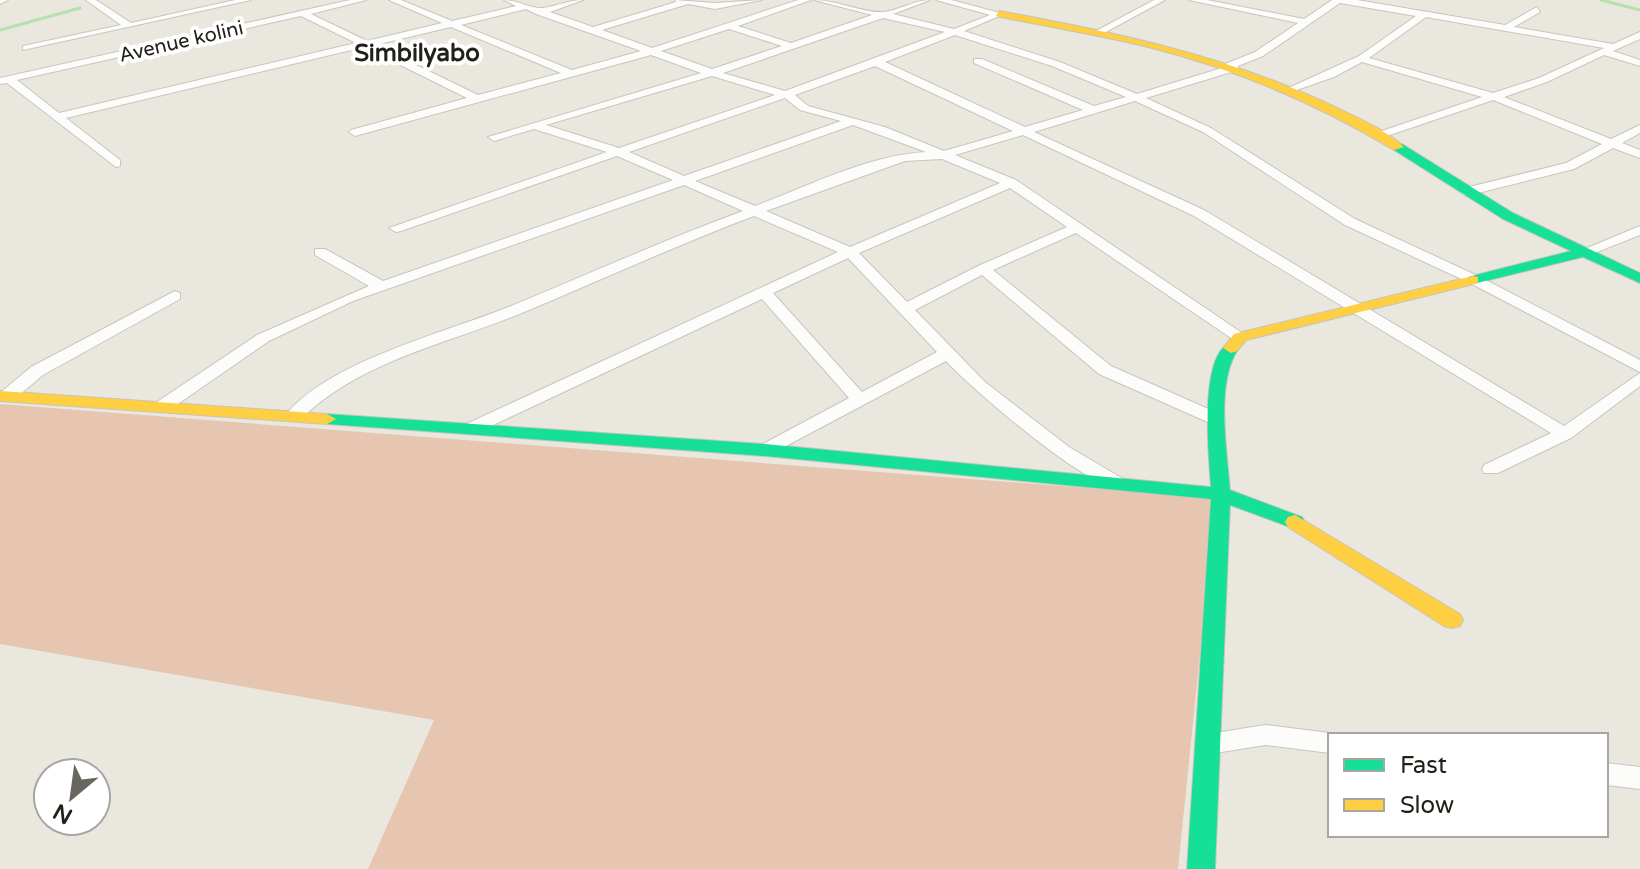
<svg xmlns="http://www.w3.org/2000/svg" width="1640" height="869" font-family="'Varela Round',sans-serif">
<rect width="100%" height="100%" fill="#eae8de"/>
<path fill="#e7c6b1" d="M0,404L1216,498L1178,869H368L434,720L0,644Z"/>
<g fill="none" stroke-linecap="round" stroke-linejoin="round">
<path stroke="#b8e0ac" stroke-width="3" d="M1601,0L1640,10
M0,30L80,8"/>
<defs>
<path id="street" d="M0,0H8L0,4Z
M86,0H96L131,23L235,0H251L23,50V46L121,25Z
M350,0H366L311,14L367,41L442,23L389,0H401L452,21L516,6L504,0C517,0 531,9 543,8C557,6 569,0 583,0L550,12L593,27L676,2L675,0L715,3L762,0L715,9L688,4L602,30L652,48L798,0H811L738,26L791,43L872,15L814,0C836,0 863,13 882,12C899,11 913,0 930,0L893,14L954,29L990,15L936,0H951L1004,14L964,31L1060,62L1137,94L1225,67V64L1255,52L1298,23L1189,0H1207L1304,19L1332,0H1357L1505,25L1537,7L1540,12L1514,27L1613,44L1640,32V39L1613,51L1640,60V66L1604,55L1547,82L1504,97L1611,139L1640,125V133L1622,143L1640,150V158L1613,148L1574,169L1466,196L1460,192L1461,189L1566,163L1602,144L1493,100L1384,137H1376V133L1482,97L1362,62L1334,77L1291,92L1286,89L1359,56L1416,16L1340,3L1263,56L1238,66V70L1146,98L1211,128L1355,219L1480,277L1640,360V372L1470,283L1345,225L1203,132L1135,101L1034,132L1204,210L1564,426L1640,373V386L1571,438L1498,473H1484L1482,469L1484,465L1551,433L1194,216L1023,135L955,155L1016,180L1248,337L1240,342L1234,340L1076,233L993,270L1111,366L1222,415L1225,419L1222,423H1210L1099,374L982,275L915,310L985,382L1069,447L1125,480L1128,484L1125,488C1095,497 969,386 946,361L771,454H759L756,450L759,446L849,398L762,299L474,434H462L459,430L462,426L838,252L754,216C674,246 597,282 517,315C443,345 357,362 299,421H287L284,417C325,363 443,333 506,308C585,276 663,240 743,211L684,185L353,301L269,341L169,410H157L154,406L157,402L257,335L369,286L315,255V249H325L383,281L673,180L617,156L401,231L396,232L389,228L607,152L534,129L494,141L488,137L701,73L651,55L355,136L349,132L351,130L467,98L364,47L66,118L120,160V166L116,167L7,83L0,84V78ZM526,9L536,14L641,51L572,70L461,25ZM301,16L356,43L59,113L17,80ZM1426,17L1604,48L1539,78L1493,93L1369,58ZM883,18L945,32L785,91L723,73ZM451,27L561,73L478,95L375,45ZM729,29L782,46L712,69L661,51ZM955,35L1052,66L1126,97L1094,106L982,59H974V63L1083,110L1025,127L885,62ZM875,66L1013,131L944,151L885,127L808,106L795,95ZM712,76L775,95L619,148L546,125ZM785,98L800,110L841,121L684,176L629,152ZM853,125L926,152C868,155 809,186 755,206L695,181ZM942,159L1000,183L850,247L766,211L905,161ZM1010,188L1067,227L978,266L907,302L859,253ZM848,258L937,352L862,392L773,293Z
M1154,0H1165L1104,33L1096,31Z
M1640,226V235L1587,256L1582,257L1575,253Z
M175,291L180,293V299L43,375L12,401H0V393L31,367Z
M1265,725L1330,733L1337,735H1330V753L1265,745L1209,754L1200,751L1197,744L1200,737L1209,734Z
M1606,763L1640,767V789L1606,785Z"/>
<path id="fast" d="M1394,144H1402L1513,213L1640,273V283L1583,257L1473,284L1468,283V277L1571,251L1503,219L1394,150Z
M1231,343L1239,348C1215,381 1227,451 1230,490L1302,517L1305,522L1302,527L1295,529L1230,505L1215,869H1187L1211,499L765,456L327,424L318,419L327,414L765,444L1211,487C1209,458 1198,353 1231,343Z"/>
<path id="slow" d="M999,11C1114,32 1229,56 1335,107C1358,118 1386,130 1404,147L1394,150C1317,104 1238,70 1152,48C1100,35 1048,27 996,16Z
M1473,276L1478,277V283L1246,340L1237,351L1231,353L1223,348L1234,334Z
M0,391L327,414L336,419L327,424L0,401Z
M1295,515L1460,614L1463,620L1460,626L1452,628L1444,626L1288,527L1285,522L1288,517Z"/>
</defs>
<use href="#street" stroke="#c7c5bd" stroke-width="2"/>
<use href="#fast" stroke="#c7c5bd" stroke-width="2"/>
<use href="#slow" stroke="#c7c5bd" stroke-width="2"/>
<use href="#street" fill="#fcfcfa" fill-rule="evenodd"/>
<use href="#fast" fill="#16e098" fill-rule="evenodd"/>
<use href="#slow" fill="#ffcf43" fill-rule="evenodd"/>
</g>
<g text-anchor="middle" stroke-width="8" stroke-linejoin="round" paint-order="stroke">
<g font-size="20" fill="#222019" stroke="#fff">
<text transform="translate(181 41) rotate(-13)" y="7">Avenue kolini</text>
</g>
<g font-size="24" font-weight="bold" fill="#222019" stroke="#fff">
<text x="417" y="61">Simbilyabo</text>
</g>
</g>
<rect x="1328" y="733" width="280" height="104" fill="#ffffff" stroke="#a7a6a3" stroke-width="2"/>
<rect x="1344" y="759" width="40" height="12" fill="#16e098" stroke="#a7a6a3" stroke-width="2"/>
<text x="1400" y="773" font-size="24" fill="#222019">Fast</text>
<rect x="1344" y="799" width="40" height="12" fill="#ffcf43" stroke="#a7a6a3" stroke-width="2"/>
<text x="1400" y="813" font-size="24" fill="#222019">Slow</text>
<g transform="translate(72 797) rotate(209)"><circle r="38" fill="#ffffff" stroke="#a7a6a3" stroke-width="2"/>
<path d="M0-6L14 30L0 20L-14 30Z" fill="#68665e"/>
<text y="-12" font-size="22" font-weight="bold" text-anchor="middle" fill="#222019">N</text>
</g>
</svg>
